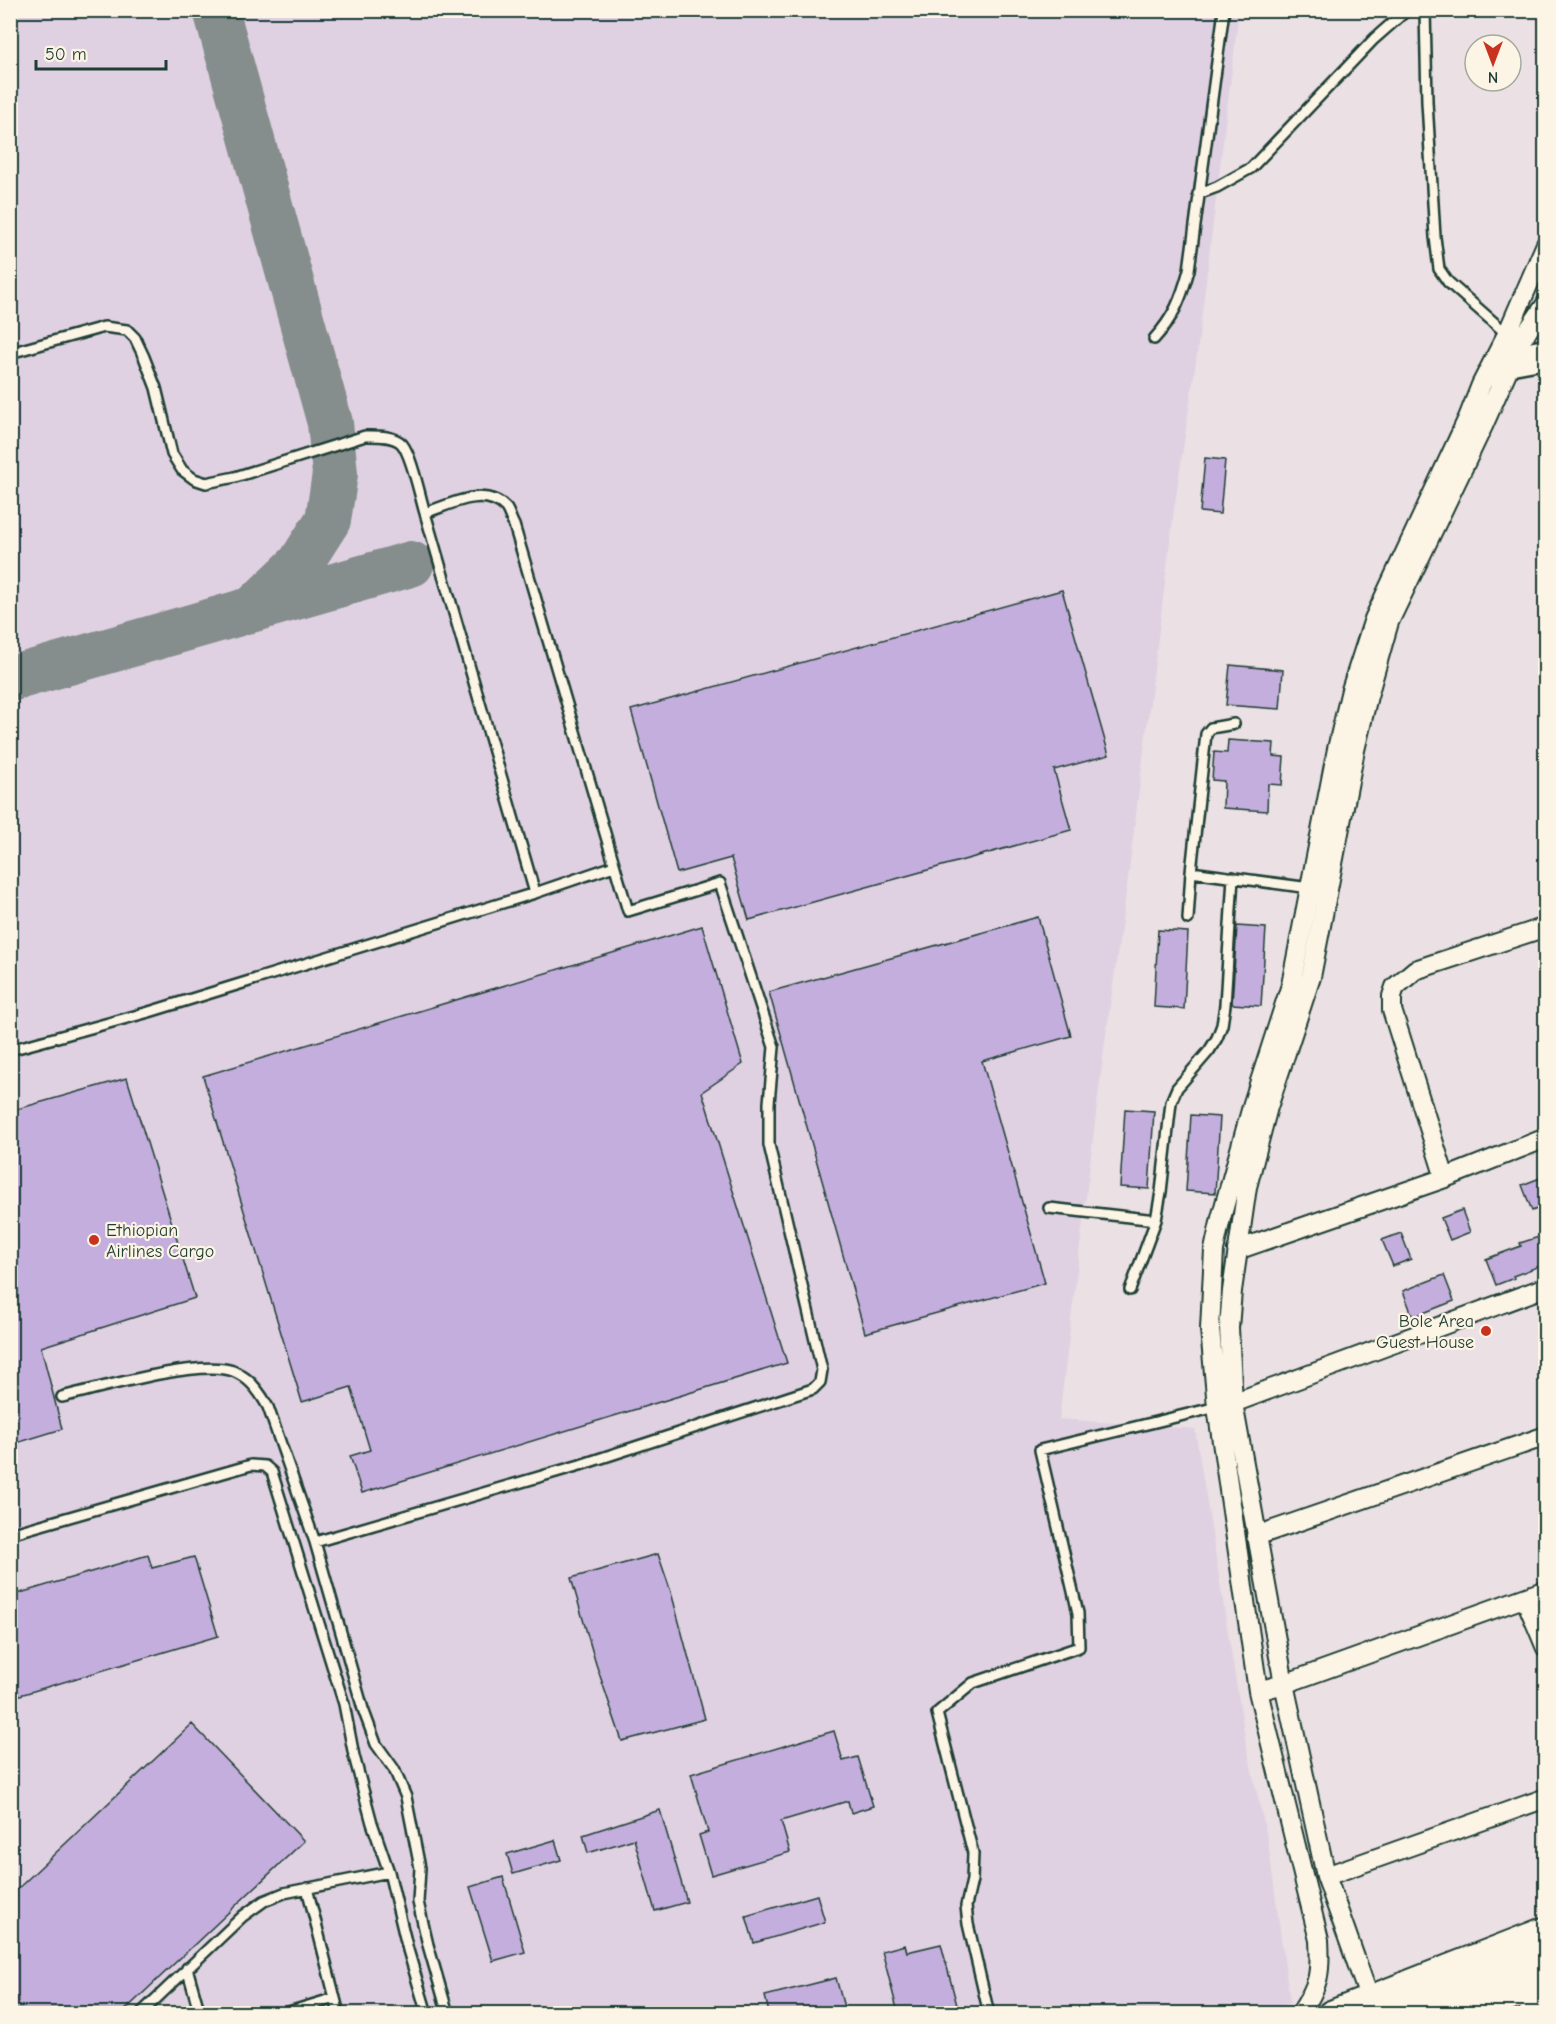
<svg xmlns="http://www.w3.org/2000/svg" width="1556" height="2024" font-family="'Comic Neue',sans-serif">
<rect width="100%" height="100%" fill="#ebe0e3"/>
<filter id="ink" filterUnits="userSpaceOnUse"><feTurbulence type="fractalNoise" baseFrequency=".0167" numOctaves="2"/><feDisplacementMap in="SourceGraphic" scale="12" xChannelSelector="R" yChannelSelector="G"/><feConvolveMatrix kernelMatrix="1 2 1 2 8 2 1 2 1" color-interpolation-filters="sRGB"/></filter>
<g filter="url(#ink)">
<path fill="#dfd1e1" d="M11,11H1239L1197,354L1174,510L1128,878L1103,1056L1059,1419L1195,1429L1246,1744L1268,1842L1290,2003L1261,2014L11,2013Z"/>
<g fill="none" stroke-linecap="round" stroke-linejoin="round">
<path stroke="#858e8c" stroke-width="46" d="M216,10L330,423L335,474L328,520L300,564L253,609
M10,679L411,564"/>
</g>
<path fill="#c4aedd" stroke="#1f3d34" stroke-width="1.5" d="M1205,458L1225,460L1220,514L1200,512Z
M1062,590L1109,755L1054,770L1071,830L749,920L731,858L677,873L631,710Z
M1230,665L1283,670L1280,709L1226,705Z
M1228,740L1274,743L1273,756L1284,757L1282,785L1268,784L1267,811L1223,808L1224,781L1212,780L1214,752L1227,753Z
M1038,917L1071,1036L982,1061L1045,1283L865,1333L769,992Z
M702,926L743,1064L702,1092L787,1363L362,1493L350,1456L370,1450L351,1387L302,1402L203,1076Z
M1237,926L1266,928L1261,1006L1232,1004Z
M1158,930L1188,932L1184,1009L1154,1007Z
M127,1078L195,1298L41,1347L62,1429L10,1445V1111Z
M1125,1109L1154,1111L1149,1189L1120,1187Z
M1191,1115L1220,1117L1215,1193L1186,1191Z
M1540,1178L1545,1192V1206L1532,1211L1522,1185Z
M1462,1210L1470,1232L1450,1240L1441,1218Z
M1401,1233L1411,1259L1393,1266L1382,1240Z
M1545,1235V1264L1513,1276L1514,1278L1496,1285L1486,1259L1521,1246L1520,1243Z
M1444,1275L1454,1301L1413,1317L1403,1291Z
M658,1554L671,1592L705,1719L622,1741L596,1664L571,1578Z
M148,1555L152,1568L194,1557L218,1636L10,1698V1596Z
M192,1724L304,1841L122,2013H10V1896Z
M834,1731L843,1761L858,1757L873,1806L851,1813L848,1801L781,1821L790,1852L711,1875L699,1835L708,1832L691,1774Z
M660,1810L687,1902L655,1911L634,1839L588,1853L583,1835Z
M555,1840L561,1860L513,1874L507,1854Z
M503,1877L525,1952L493,1961L470,1887Z
M817,1895L825,1922L754,1943L746,1916Z
M941,1944L959,2013H898L882,1951L905,1945L907,1952Z
M836,1978L845,2011L836,2013H769L765,1996Z"/>
<g fill="none" stroke-linecap="round" stroke-linejoin="round">
<defs>
<path id="lane" d="M1425,10L1427,102L1435,237L1439,269L1448,282L1507,334
M1198,194L1217,187L1251,168L1374,39L1407,10
M1154,339C1174,317 1181,299 1189,270L1224,10
M10,353L104,327L127,330L135,338L144,357L156,388L172,454L182,470L194,479L206,483L235,477L365,436C376,436 394,435 402,444C412,456 420,497 425,513C449,505 484,485 506,508C509,512 511,520 514,525L628,911L720,883L774,1047L769,1103V1145L822,1370L820,1382L813,1389L580,1465L315,1542
M425,513L535,893
M1191,872L1310,888
M1188,919L1191,872L1206,734L1211,728L1234,724
M10,1050L149,1012L535,893L614,866
M1049,1208L1156,1220
M1130,1290L1156,1220L1161,1192L1171,1102L1177,1088L1209,1051L1217,1038L1222,1025L1225,1005L1233,877
M62,1397C100,1388 199,1359 233,1371C249,1377 260,1392 268,1407L315,1542L363,1709L376,1744L394,1769L406,1797L420,1868L418,1902L428,1945L448,2014
M10,1534L251,1465L265,1466L272,1472L344,1704L354,1756L372,1823L389,1872L408,1950L427,2014
M307,1888L339,2014
M187,1968L200,2014
M140,2014L243,1916L264,1901L284,1893L389,1872
M282,2014L335,1998
M989,2014L968,1924L966,1906L972,1880L973,1853L937,1713L973,1683L1079,1647L1078,1613L1040,1450L1217,1407"/>
<path id="street" d="M1445,1178L1392,1010V996L1395,987L1415,970L1546,927
M1237,1250L1445,1178L1546,1138
M1233,1403L1546,1287
M1256,1536L1546,1436
M1525,1598L1546,1648
M1258,1691L1284,1684L1546,1590
M1326,1876L1546,1798
M1300,2014C1319,1985 1321,1974 1319,1940L1258,1691L1217,1407L1210,1329L1214,1250L1221,1218L1253,1103L1291,985L1337,749L1351,690L1374,619L1468,418L1481,385L1507,334L1546,244
M1375,2014L1326,1876L1284,1684L1233,1403L1229,1328L1232,1291L1247,1187L1268,1107L1311,977L1355,750L1368,696L1389,622L1483,426L1520,342L1546,304"/>
<path id="secondary" d="M1331,2014L1546,1930
M1532,2014L1546,2008"/>
<path id="primary" d="M1512,360L1546,354"/>
<path id="highway" d="M1396,2014L1546,1953
M1461,2014L1546,1980"/>
</defs>
<use href="#lane" stroke="#1f3d34" stroke-width="14"/>
<use href="#street" stroke="#1f3d34" stroke-width="22"/>
<use href="#secondary" stroke="#1f3d34" stroke-width="30"/>
<use href="#primary" stroke="#1f3d34" stroke-width="33"/>
<use href="#highway" stroke="#1f3d34" stroke-width="36"/>
<use href="#lane" stroke="#fcf5e5" stroke-width="9"/>
<use href="#street" stroke="#fcf5e5" stroke-width="18"/>
<use href="#secondary" stroke="#fcf5e5" stroke-width="26"/>
<use href="#primary" stroke="#fcf5e5" stroke-width="28"/>
<use href="#highway" stroke="#fcf5e5" stroke-width="32"/>
</g>
</g>
<g fill="#c8321e" stroke="#fcf5e5" stroke-width="2">
<circle cx="94" cy="1240" r="6"/>
<circle cx="1486" cy="1331" r="6"/>
</g>
<g text-anchor="middle" stroke-width="4.5" stroke-linejoin="round" paint-order="stroke">
<g font-size="18" fill="#1f3d34" stroke="#fcf5e5" text-anchor="start">
<text x="106" y="1236">Ethiopian<tspan x="106" dy="21">Airlines Cargo</tspan></text>
<text x="1474" y="1327" text-anchor="end">Bole Area<tspan x="1474" dy="21">Guest House</tspan></text>
</g>
</g>
<rect width="1556" height="2024" fill="none" stroke="#fcf5e5" stroke-width="36"/>
<rect x="18" y="18" width="1520" height="1988" fill="none" stroke="#1f3d34" stroke-width="2" filter="url(#ink)"/>
<g transform="translate(1493 63) rotate(180)"><circle r="28" fill="#fcf5e5" stroke="#a4ab9e" stroke-width="1.5"/>
<path d="M0-4.5L10 22L0 15L-10 22Z" fill="#c8321e"/>
<text y="-9" font-size="16" font-weight="bold" text-anchor="middle" fill="#1f3d34">N</text>
</g>
<path d="M36 60v9h130v-9" fill="none" stroke="#1f3d34" stroke-width="3"/>
<text x="45" y="60" font-size="18" fill="#1f3d34" stroke="#fcf5e5" stroke-width="4.5" paint-order="stroke">50 m</text>
</svg>
